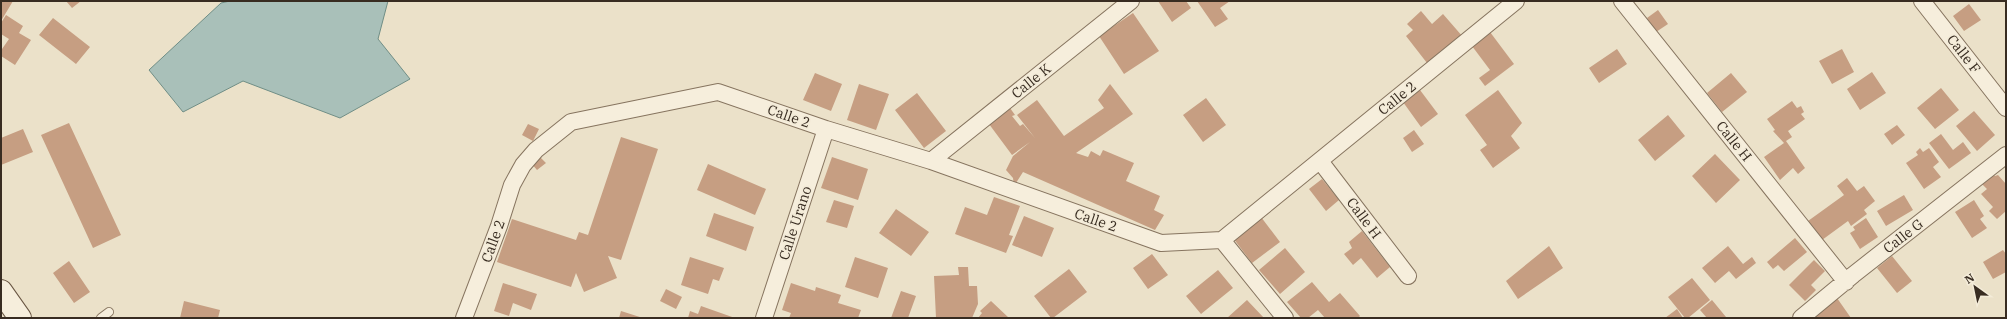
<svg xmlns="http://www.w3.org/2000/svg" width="2007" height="319" font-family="'IBM Plex Serif',serif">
<rect width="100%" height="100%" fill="#ebe1c9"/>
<path fill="#a9c0b9" stroke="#708e86" d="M230,1H388L378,39L410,79L340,118L243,81L183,112L149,70L221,3Z"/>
<path fill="#c69e82" d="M1,1H13L1,21Z
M66,1H81L72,8Z
M1158,1H1186L1191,8L1172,22Z
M1197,1H1230L1220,8L1228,19L1215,27Z
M1969,4L1981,20L1964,31L1953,16Z
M1658,10L1668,24L1656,32L1647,18Z
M1421,11L1432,24L1443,14L1463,37L1427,63L1406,36L1413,30L1407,24Z
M1133,13L1159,51L1124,74L1099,36Z
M6,15L23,26L19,33L31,40L15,65L1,56V48L2,49L9,39L1,34V23Z
M53,18L90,47L76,64L39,35Z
M1490,32L1514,64L1485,86L1479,78L1490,70L1472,46Z
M1617,49L1627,64L1599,83L1589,68Z
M1842,49L1854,72L1832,84L1819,61Z
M1872,72L1886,93L1860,110L1847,89Z
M815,73L842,84L831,111L803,100Z
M1731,73L1747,92L1722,112L1707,93Z
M859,84L889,94L876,130L847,120Z
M1110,84L1133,114L1076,153L1088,157L1091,151L1100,156L1103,150L1134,163L1126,181L1160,196L1154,210L1164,215L1155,230L1023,172L1014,186L1013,178L1006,170L1013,156L1030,142L1012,155L989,124L1010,108L1015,115L1012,116L1020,126L1023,124L1035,138L1017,115L1037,100L1064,136L1104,108L1098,100Z
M1941,88L1959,110L1935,129L1917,108Z
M1420,90L1438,114L1421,127L1403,102Z
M1498,90L1522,123L1511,136L1520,148L1493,168L1480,150L1487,145L1465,115Z
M917,93L946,131L924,148L895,110Z
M1206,98L1226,125L1203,142L1183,115Z
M1792,101L1797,108L1801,106L1804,112L1801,114L1805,119L1788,131L1792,137L1786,141L1805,168L1798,174L1793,168L1780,180L1764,157L1784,143L1773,131L1775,130L1767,119Z
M1974,111L1995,135L1977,151L1956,126Z
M1668,115L1685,136L1655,161L1638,140Z
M69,123L121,235L93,248L41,135Z
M528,124L539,129L533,141L522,135Z
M1897,125L1905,135L1892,145L1884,134Z
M23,129L33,152L1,165V138Z
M1414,130L1424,144L1412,152L1403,138Z
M1941,134L1953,150L1963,142L1971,153L1949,169L1929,143Z
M621,137L658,149L621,260L608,256L617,278L584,292L576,273L571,287L497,262L512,219L576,240L579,232L588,235Z
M1920,148L1923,152L1929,148L1939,162L1933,167L1941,177L1924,189L1906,163L1918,155L1916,152Z
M1715,154L1740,180L1716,203L1692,176Z
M539,156L546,163L537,170L531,163Z
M832,157L868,169L858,200L821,188Z
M708,164L766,189L755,215L697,190Z
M1992,173L1995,176L1998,175L2006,184V211L1997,219L1989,211L1993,207L1981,194L1987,189L1981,183Z
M1847,178L1857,191L1864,186L1875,201L1864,210L1867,214L1851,226L1848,221L1822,240L1808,221L1844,195L1837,186Z
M1322,179L1339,200L1326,211L1309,189Z
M1904,195L1913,210L1886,226L1877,211Z
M994,197L1020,206L1009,235L1013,236L1006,253L955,234L965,207L987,215Z
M834,200L854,206L847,228L826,222Z
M1974,200L1984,216L1980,219L1987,228L1972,238L1955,212Z
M896,209L929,232L911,256L879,233Z
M714,213L754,227L746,251L706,236Z
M1024,216L1054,228L1042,257L1012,245Z
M1261,217L1280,242L1252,263L1233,238Z
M1866,218L1878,237L1860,249L1850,233L1855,230L1853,227Z
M1362,231L1390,267L1377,278L1361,258L1353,265L1344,254L1352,248L1349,242Z
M1795,238L1807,252L1784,271L1778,265L1773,269L1767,262Z
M1549,246L1563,268L1518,299L1506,281Z
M1728,246L1743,264L1752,257L1756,263L1736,279L1729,271L1715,283L1702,268Z
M1285,248L1305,272L1280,294L1259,270Z
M2003,250L2006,254V272L1993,279L1983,262Z
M1152,254L1168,275L1148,289L1133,268Z
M1892,256L1912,281L1897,293L1877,268Z
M690,257L724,268L719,281L713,279L708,294L681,285Z
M855,257L888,268L878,298L845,287Z
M1814,260L1825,271L1811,285L1816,290L1805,301L1789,285Z
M69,261L90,292L74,303L53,273Z
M958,267H968L969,286H977L978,304L972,318H936L934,276L959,275Z
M1069,269L1087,292L1053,318H1051L1034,296Z
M1218,270L1233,288L1201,314L1186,296Z
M1692,278L1710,300L1688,318H1685L1668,297Z
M1312,282L1329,302L1340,293L1360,316L1358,318H1325L1318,310L1308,318H1301L1287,302Z
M503,283L537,294L531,310L513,303L509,316L494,311Z
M791,283L815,291L816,287L841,295L838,303L861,310L858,318H789L791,313L782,310Z
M666,289L682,297L676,309L660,301Z
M901,291L916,296L908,318H891Z
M1837,298L1851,318H1816L1814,315Z
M1247,300L1264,318H1227Z
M1712,300L1726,317L1724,318H1707L1700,310Z
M184,301L220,310L218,318H180Z
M991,301L1009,318H978L982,313L980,311Z
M701,306L735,318H688L690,311L698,314Z
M1677,309L1683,318H1665Z
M621,311L643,318H619Z"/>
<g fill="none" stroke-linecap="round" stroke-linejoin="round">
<defs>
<path id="lane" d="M101,318L109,312"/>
<path id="street" d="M1622,1L1846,282
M1922,1L2006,108
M931,161L1131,1
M1320,161L1408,276
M1222,240L1285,318
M464,318L499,226L512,185L523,165L536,150L571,122L718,92L826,129L931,161L1161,243L1222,240L1516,1
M764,318L826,129
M1801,318L1853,275L2006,155"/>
<path id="secondary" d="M1,291L20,318"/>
</defs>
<use href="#lane" stroke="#86745f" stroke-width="10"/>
<use href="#street" stroke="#86745f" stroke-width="18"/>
<use href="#secondary" stroke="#685542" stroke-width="24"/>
<use href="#lane" stroke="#f6eedc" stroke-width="8"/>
<use href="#street" stroke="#f6eedc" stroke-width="16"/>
<use href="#secondary" stroke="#f6eedc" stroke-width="22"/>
</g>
<g text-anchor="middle" stroke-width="3.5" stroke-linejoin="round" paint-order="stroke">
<g font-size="14" fill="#382c21" stroke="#f3ebd8">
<text transform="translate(1964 54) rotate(52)" y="5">Calle F</text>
<text transform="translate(1031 81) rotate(-39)" y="5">Calle K</text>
<text transform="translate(1397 98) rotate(-39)" y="5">Calle 2</text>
<text transform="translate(789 116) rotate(19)" y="5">Calle 2</text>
<text transform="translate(1734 141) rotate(51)" y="5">Calle H</text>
<text transform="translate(1364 218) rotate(53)" y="5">Calle H</text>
<text transform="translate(1096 220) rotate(19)" y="5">Calle 2</text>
<text transform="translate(795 223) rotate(-72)" y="5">Calle Urano</text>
<text transform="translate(1903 236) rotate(-38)" y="5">Calle G</text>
<text transform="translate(493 241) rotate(-70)" y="5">Calle 2</text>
</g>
</g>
<rect width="2007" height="319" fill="none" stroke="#382c21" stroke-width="4"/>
<g transform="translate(1975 287) rotate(327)" stroke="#f3ebd8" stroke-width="3" paint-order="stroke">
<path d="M0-3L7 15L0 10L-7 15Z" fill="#382c21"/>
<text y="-6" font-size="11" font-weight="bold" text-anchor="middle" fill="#382c21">N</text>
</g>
</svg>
